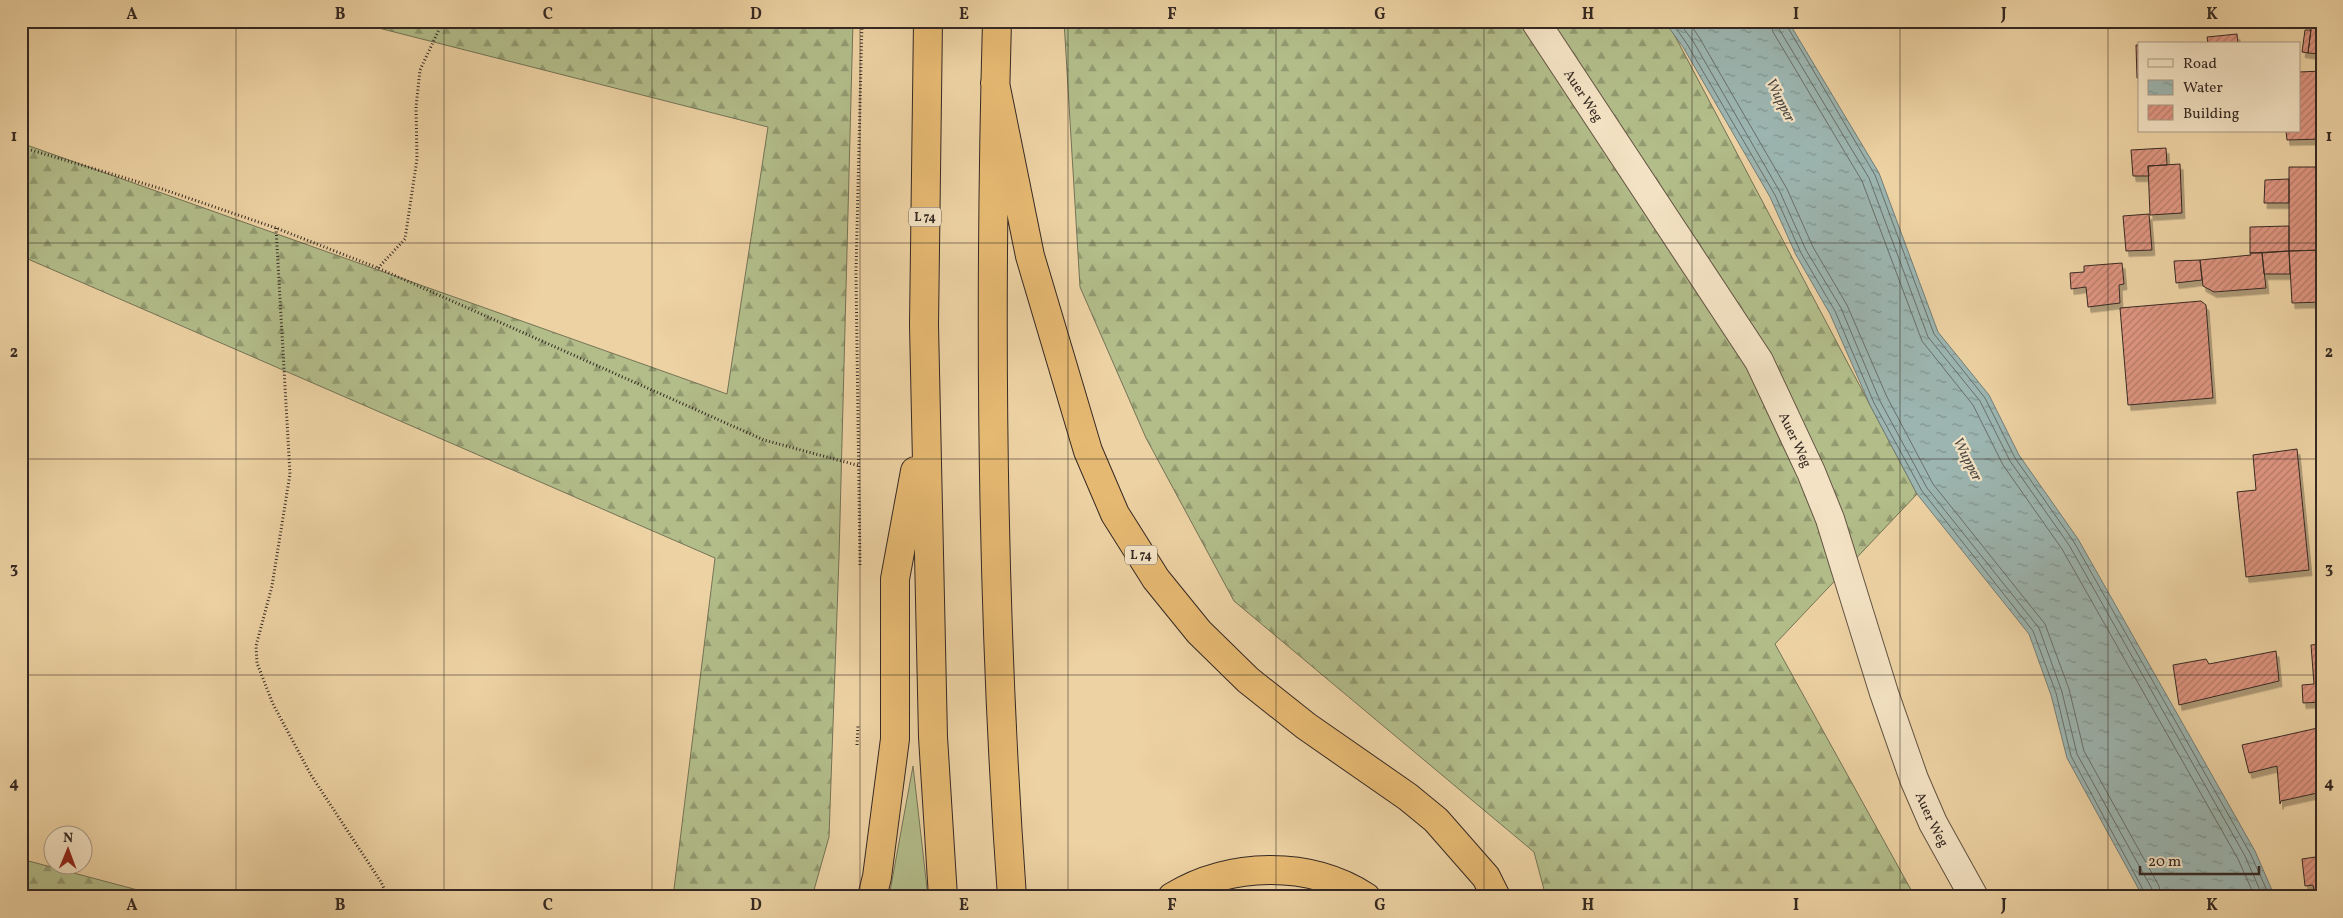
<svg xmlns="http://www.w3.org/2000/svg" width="2343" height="918" font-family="Vollkorn,serif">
<defs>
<pattern id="forest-firs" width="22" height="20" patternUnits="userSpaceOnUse" patternTransform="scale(1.25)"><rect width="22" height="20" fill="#b2bd8a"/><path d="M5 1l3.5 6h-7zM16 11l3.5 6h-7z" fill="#929a70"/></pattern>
<pattern id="water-ripples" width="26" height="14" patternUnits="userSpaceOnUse" patternTransform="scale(1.25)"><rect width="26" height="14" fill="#9cb5b0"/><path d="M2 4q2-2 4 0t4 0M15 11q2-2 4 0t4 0" fill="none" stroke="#80938f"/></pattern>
<pattern id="building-hatch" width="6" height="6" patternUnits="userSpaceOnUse" patternTransform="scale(1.25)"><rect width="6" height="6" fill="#df9581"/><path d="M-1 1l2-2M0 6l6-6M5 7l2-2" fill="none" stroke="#b67a69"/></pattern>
<filter id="shadow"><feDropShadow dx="3" dy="5.5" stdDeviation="0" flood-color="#0004"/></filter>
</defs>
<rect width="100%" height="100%" fill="#edd2a3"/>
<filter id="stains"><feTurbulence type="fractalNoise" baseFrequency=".004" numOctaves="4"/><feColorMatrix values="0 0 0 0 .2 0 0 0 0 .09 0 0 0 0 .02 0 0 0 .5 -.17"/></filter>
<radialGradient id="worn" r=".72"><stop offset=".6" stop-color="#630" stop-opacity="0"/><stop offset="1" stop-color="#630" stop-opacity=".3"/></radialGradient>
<path fill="#b2bd8a" stroke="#747356" d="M913,766L928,897H889Z"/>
<path fill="url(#forest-firs)" stroke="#747356" d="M351,21H853L839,557L829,837L812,897H673L715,558L21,256V143L727,394L768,127Z
M1064,21H1667L1917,494L1775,644L1915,897H1546L1534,852L1234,601L1146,438L1080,287Z
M21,859L164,897H21Z"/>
<path fill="url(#water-ripples)" stroke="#737d78" d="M1664,21H1788L1879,173L1938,332L1989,395L2019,455L2078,539L2255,851L2275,897H2143L2067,758L2051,695L2029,634L1917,494L1870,405L1830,314L1796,255L1770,197L1683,47Z"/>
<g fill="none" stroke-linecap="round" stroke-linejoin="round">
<path stroke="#686f6a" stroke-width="1" d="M1671,21L1687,44L1775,195L1801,253L1835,311L1874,403L1922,491L2033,631L2056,693L2071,756L2147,897
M1678,21L1693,41L1780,192L1806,250L1841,308L1880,401L1927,488L2039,628L2062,692L2077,754L2152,889L2154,897
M1688,21L1699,37L1787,189L1813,247L1847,305L1887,397L1933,484L2045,624L2069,689L2084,751L2159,886L2161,897
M1770,21L1773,32L1862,181L1922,341L1973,405L2003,465L2062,549L2238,859L2255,897
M1778,21L1779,29L1869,178L1928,337L1980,401L2010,461L2069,545L2245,856L2263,897
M1784,21L1875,175L1934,334L1985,398L2015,458L2074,542L2250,853L2270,897"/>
</g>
<path fill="url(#building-hatch)" stroke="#352923" filter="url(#shadow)" d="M2312,21H2322V54L2308,53Z
M2305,30H2311L2308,53L2302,52Z
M2237,34L2238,44H2208L2207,37Z
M2136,45H2139V78H2137Z
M2322,71V139L2287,140L2286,131H2299V72Z
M2166,148L2167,165L2148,166L2149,176H2133L2131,150Z
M2180,164L2182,213L2150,215L2148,166Z
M2289,167H2322V250L2289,251Z
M2289,179V203H2264L2265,180Z
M2149,214L2152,250L2126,251L2123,216Z
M2289,226V251L2250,253V227Z
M2322,250V302L2292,303L2289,251Z
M2289,251L2290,274H2264L2262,253Z
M2250,253H2262L2266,288L2214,292L2203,286L2200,260L2251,255Z
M2200,260L2202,280L2176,283L2174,261Z
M2122,263L2124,284L2119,285L2120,303L2088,307L2086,287L2071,289L2070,273L2084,272V266Z
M2201,301L2206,305L2213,398L2128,405L2120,308Z
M2297,449L2309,570L2246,577L2237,492L2256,490L2253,455Z
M2322,644V702L2303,703L2302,685L2314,684L2311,645Z
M2276,651L2279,681L2179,705L2173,665L2206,659L2209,664Z
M2322,727V792L2281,801L2280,804L2277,766L2249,773L2242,745Z
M2322,856V897H2315L2313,885L2305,886L2302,859Z"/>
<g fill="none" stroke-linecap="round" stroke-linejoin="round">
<defs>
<g id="minor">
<path id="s1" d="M1535,21L1759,361L1811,472L1830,519L1884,693L1914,779L1933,823L1974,897"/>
</g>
<path id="trunk" d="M928,21L924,325L933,737L943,897
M997,21C989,313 991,606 1012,897
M995,83L1030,256L1088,451L1115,514L1156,579L1199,632L1248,680L1306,726L1408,797L1436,820L1486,877L1496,897
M872,897L877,877L895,739V579L915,471
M1172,897C1230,862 1309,860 1366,897"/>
</defs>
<use href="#minor" stroke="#635343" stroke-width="30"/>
<use href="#trunk" stroke="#352923" stroke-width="30"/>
<path stroke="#352923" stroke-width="3" stroke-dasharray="1 2.5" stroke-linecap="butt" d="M21,147L162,189L276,228L378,268L764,440L860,466
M276,228L290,474L272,586L256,646L257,663L273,704L311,775L381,882L388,897
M378,268L405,239L417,159L416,107L420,70L443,21
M860,565L856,272L862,21
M857,745L858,726"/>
<use href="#minor" stroke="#f3e2c3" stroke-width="28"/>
<use href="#trunk" stroke="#e6b972" stroke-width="28"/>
</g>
<path fill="none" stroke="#352923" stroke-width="1" stroke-opacity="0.55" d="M236,21V897M444,21V897M652,21V897M860,21V897M1068,21V897M1276,21V897M1484,21V897M1692,21V897M1900,21V897M2108,21V897M21,243H2322M21,459H2322M21,675H2322"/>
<g text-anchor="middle" stroke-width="4.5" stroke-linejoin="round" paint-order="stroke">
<g fill="#f3e2c3" stroke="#6e6053" stroke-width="1">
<rect x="909" y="207.5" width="32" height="19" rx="4"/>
<rect x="1125" y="545.5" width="32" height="19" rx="4"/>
</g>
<g font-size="12" font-weight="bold" fill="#352923">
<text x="925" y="221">L 74</text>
<text x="1141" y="559">L 74</text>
</g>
<g font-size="14" fill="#352923" stroke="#f3e2c3">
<text dy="5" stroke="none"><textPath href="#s1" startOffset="89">Auer Weg</textPath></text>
<text dy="5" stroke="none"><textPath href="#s1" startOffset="494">Auer Weg</textPath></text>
<text dy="5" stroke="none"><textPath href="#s1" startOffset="898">Auer Weg</textPath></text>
</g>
<g font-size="15" font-style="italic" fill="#4f4c46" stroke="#f3e2c3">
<text transform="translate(1781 100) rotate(63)" y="5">Wupper</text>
<text transform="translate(1968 459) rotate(63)" y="5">Wupper</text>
</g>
</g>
<rect width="2343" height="918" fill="none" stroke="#edd2a3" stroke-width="55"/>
<rect x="2138" y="42" width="162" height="90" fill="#f3e2c3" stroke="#a79883"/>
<rect x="2148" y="59" width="25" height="8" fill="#f3e2c3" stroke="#a79883"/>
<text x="2183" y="68" font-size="15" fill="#352923">Road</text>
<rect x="2148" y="80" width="25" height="15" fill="url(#water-ripples)" stroke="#a79883"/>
<text x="2183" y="92" font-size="15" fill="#352923">Water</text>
<rect x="2148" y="105" width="25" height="15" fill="url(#building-hatch)" stroke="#a79883"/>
<text x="2183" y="118" font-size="15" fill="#352923">Building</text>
<g transform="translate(68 850) rotate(1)"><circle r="24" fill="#f3e2c3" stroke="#a79883"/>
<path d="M0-4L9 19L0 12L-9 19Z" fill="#8f2418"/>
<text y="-8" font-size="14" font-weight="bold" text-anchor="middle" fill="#352923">N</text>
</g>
<path d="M2140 866v8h119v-8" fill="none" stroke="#352923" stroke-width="2.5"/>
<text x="2148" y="866" font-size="15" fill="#352923" stroke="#f3e2c3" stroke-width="4" paint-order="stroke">20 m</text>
<rect x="28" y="28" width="2288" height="862" fill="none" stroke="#352923" stroke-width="2"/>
<g font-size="16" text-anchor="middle" font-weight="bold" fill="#352923">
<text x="132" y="19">A</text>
<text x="340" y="19">B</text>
<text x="548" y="19">C</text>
<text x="756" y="19">D</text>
<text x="964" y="19">E</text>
<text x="1172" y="19">F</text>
<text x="1380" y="19">G</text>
<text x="1588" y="19">H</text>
<text x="1796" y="19">I</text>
<text x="2004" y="19">J</text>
<text x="2212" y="19">K</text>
<text x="14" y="141">1</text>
<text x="2329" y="141">1</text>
<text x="14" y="357">2</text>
<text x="2329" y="357">2</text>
<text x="14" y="573">3</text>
<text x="2329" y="573">3</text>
<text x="14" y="788">4</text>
<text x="2329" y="788">4</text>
<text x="132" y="910">A</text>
<text x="340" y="910">B</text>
<text x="548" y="910">C</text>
<text x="756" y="910">D</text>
<text x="964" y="910">E</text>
<text x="1172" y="910">F</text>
<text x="1380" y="910">G</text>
<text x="1588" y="910">H</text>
<text x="1796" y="910">I</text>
<text x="2004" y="910">J</text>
<text x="2212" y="910">K</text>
</g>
<rect width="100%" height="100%" filter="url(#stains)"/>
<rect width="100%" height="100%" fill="url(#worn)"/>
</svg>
